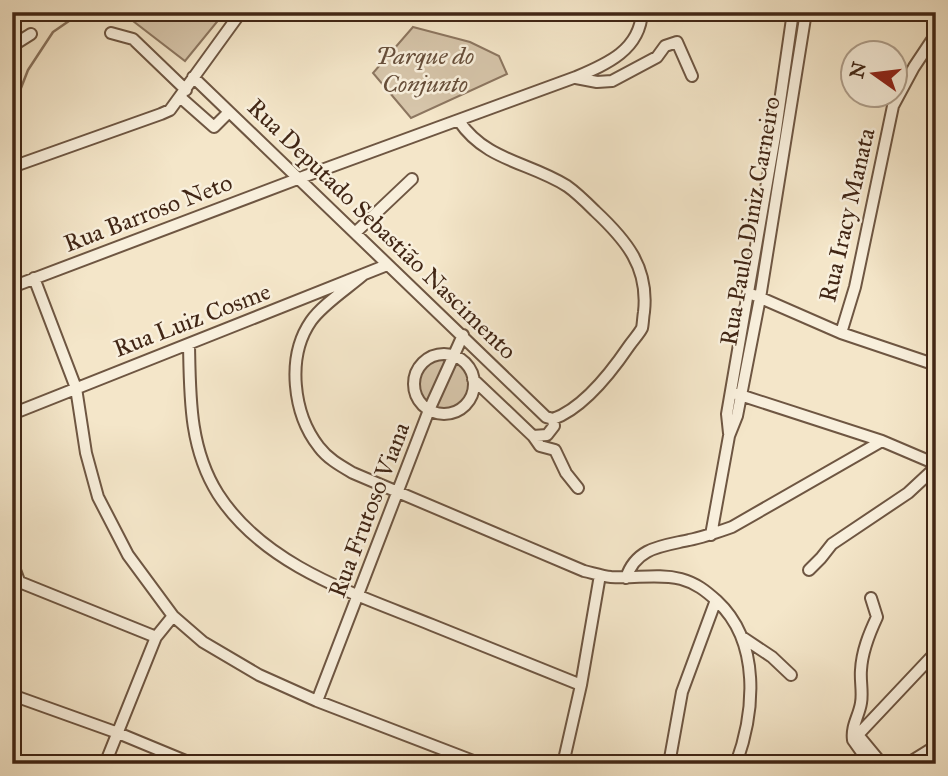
<svg xmlns="http://www.w3.org/2000/svg" width="948" height="776" font-family="'IM FELL Great Primer',serif">
<rect width="100%" height="100%" fill="#f4e6c9"/>
<filter id="stains"><feTurbulence type="fractalNoise" baseFrequency=".00286" numOctaves="4"/><feColorMatrix values="0 0 0 0 .2 0 0 0 0 .09 0 0 0 0 .02 0 0 0 .5 -.17"/></filter>
<radialGradient id="worn" r=".72"><stop offset=".6" stop-color="#630" stop-opacity="0"/><stop offset="1" stop-color="#630" stop-opacity=".3"/></radialGradient>
<path fill="#d6c5aa" stroke="#8c7660" stroke-width="2" d="M139,12H225L185,61L133,21Z
M413,27L470,42L499,56L507,74L411,118L373,73Z
M414 384a30 30 0 1 1 60 0a30 30 0 1 1-60 0Z"/>
<g fill="none" stroke-linecap="round" stroke-linejoin="round">
<path stroke="#88725c" stroke-width="2.5" d="M12,111L28,70L53,32L82,12
M12,189L15,208L12,209"/>
<defs>
<path id="minor" d="M111,33L133,39L186,90
M12,46L31,34
M193,77L546,417L553,419C584,408 612,371 629,346C633,340 639,334 642,328C643,324 643,317 644,312C649,267 626,240 595,211C586,202 577,193 567,186C529,162 486,161 459,121
M576,78L597,82L612,81L657,57L665,46L677,42L692,76
M180,97L214,127L229,112
M12,167L161,114L170,110L241,12
M355,233L412,179
M363,275C348,288 322,305 311,321C286,357 293,414 319,447C328,459 341,466 353,473L584,571C593,573 602,576 611,577C634,579 658,573 681,579C696,583 706,591 717,601C761,642 755,712 736,764
M34,278L76,388L86,453L98,497L128,555L173,616L203,642L259,675L317,701L481,764
M12,287L300,178L576,77C607,64 640,50 642,12
M754,295L841,333L936,365
M841,333L855,287L893,106L914,67L936,34
M189,344C190,396 189,448 218,494C265,567 356,594 432,625C482,645 531,665 581,685
M414 384a30 30 0 1 1 60 0a30 30 0 1 1-60 0Z
M473,379L533,436L540,446L555,450L566,473L578,488
M737,394L882,441L936,464
M12,414L387,265
M729,433L727,414L775,136L793,12
M533,436L547,435L554,426L553,419
M711,535L729,436L737,416L760,298L806,12
M12,562L19,581
M809,570L821,558L832,544L908,493L936,467
M626,578C636,547 663,546 689,540C704,537 718,532 732,527L882,441
M12,579L156,637
M742,637L772,657L791,675
M12,695L118,733L193,764
M317,701L429,410L463,335
M857,730L858,735L882,764
M853,740C851,726 859,716 861,703C863,692 860,681 861,670C862,651 869,634 877,617L871,598
M853,740L936,652
M853,740L870,764
M105,764L156,637L173,616
M563,764L581,685L600,575
M669,764L682,692L716,600
M907,764L936,746"/>
</defs>
<use href="#minor" stroke="#6e5642" stroke-width="14"/>
<use href="#minor" stroke="#f8efdc" stroke-width="10"/>
</g>
<g text-anchor="middle" stroke-width="5" stroke-linejoin="round" paint-order="stroke">
<g font-size="24" font-style="italic" fill="#664e3a" stroke="#f8efdc">
<text x="425" y="64">Parque do<tspan x="425" dy="28">Conjunto</tspan></text>
</g>
<g font-size="24" fill="#412615" stroke="#f8efdc">
<text transform="translate(148 213) rotate(-21)" y="8">Rua Barroso Neto</text>
<text transform="translate(847 215) rotate(-77)" y="8">Rua Iracy Manata</text>
<text transform="translate(750 221) rotate(-80)" y="8">Rua Paulo Diniz Carneiro</text>
<text transform="translate(382 229) rotate(44)" y="8">Rua Deputado Sebastião Nascimento</text>
<text transform="translate(192 320) rotate(-21)" y="8">Rua Luiz Cosme</text>
<text transform="translate(369 510) rotate(-69)" y="8">Rua Frutoso Viana</text>
</g>
</g>
<rect width="948" height="776" fill="none" stroke="#f4e6c9" stroke-width="42"/>
<rect x="14" y="14" width="920" height="748" fill="none" stroke="#412615" stroke-width="3.5"/>
<rect x="21" y="21" width="906" height="734" fill="none" stroke="#412615" stroke-width="2"/>
<g transform="translate(874 74) rotate(284)"><circle r="33" fill="#f8efdc" stroke="#af9f8c" stroke-width="2"/>
<path d="M0-5L12 26L0 18L-12 26Z" fill="#8f2418"/>
<text y="-10" font-size="19" font-weight="bold" text-anchor="middle" fill="#412615">N</text>
</g>
<rect width="100%" height="100%" filter="url(#stains)"/>
<rect width="100%" height="100%" fill="url(#worn)"/>
</svg>
